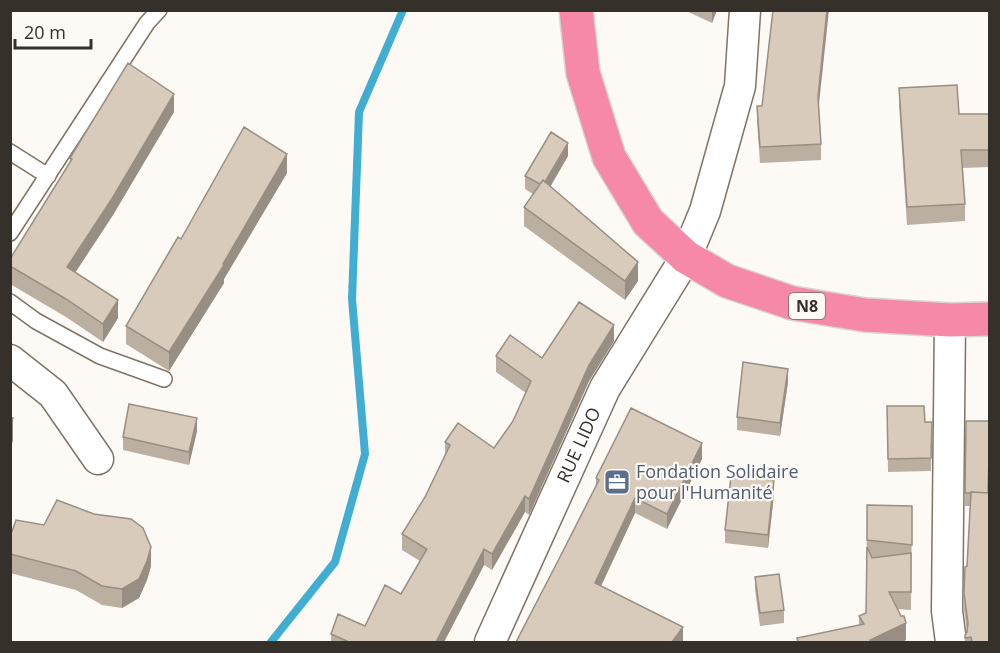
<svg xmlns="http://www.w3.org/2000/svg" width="1000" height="653" font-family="'Open Sans',sans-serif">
<rect width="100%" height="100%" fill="#fdfaf6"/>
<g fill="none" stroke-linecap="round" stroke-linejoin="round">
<path stroke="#41add3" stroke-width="8" d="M271,642L335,562L365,454L352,299L359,112L403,10"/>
<defs>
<path id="service" d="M10,152L48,176
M10,233L147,23L159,10
M10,302L36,321L100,356L164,379"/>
<g id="minor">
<path d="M950,320L947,611L951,642"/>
<path d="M10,360L53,394L98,459"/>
<path id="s1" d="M490,642L605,388L686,257L705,211L740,86L745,10"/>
</g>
<path id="trunk" d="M576,10L583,73L609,157L648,222L686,257L727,281L792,303L865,315L950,320L990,319"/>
</defs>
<use href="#service" stroke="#807365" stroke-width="18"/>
<use href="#minor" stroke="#807365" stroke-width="33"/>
<use href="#trunk" stroke="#d7d6d4" stroke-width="36"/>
<use href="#service" stroke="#fff" stroke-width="15"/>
<use href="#minor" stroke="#fff" stroke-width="30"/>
<use href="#trunk" stroke="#f688a8" stroke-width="33"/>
</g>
<path fill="#bbafa1" d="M684,10H717L712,23Z
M899,88L959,114H990V167L963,168L965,204V221L907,225L899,105Z
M757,106L819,107L821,144V160L760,163L757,122Z
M174,112L113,215L75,273L118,318L103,342L66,317L10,284V259L70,163V158Z
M568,156L550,187L638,281L625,300L524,226V207L533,194L525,189V176Z
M287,173L224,279V283L169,371L126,344V326L181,239Z
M614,341L589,381L529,515L525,512L492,570L484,565L444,642H331V634L365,626L401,594L420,561L402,550V534L425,497L445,455V442L494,448L513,421L526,393L496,372V356L542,358Z
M788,382L780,436L737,430V417Z
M887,406L925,422H932L931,471L888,472Z
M966,421H990L989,493L990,642H965V635L967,632L964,610L965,567L967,566L970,506H965Z
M197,431L189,465L123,450V437Z
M702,459L667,529L635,513L601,586L683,642H516L560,557L596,487V478Z
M774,494L768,548L725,543V530Z
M867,505L912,506L911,610L897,609L906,640L902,642H797V638L859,625V616L866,613Z
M10,554L151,566L147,580L139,598L122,608L102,605L76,590L10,573Z
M755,577L784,610V623L760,626L755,590Z"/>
<path fill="#988e83" d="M712,10H717L712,23Z
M827,10H829L818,113V97Z
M174,94V112L113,215L67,285V267Z
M568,143V156L543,199V186Z
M287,154V173L224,279V283L169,371V352Z
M638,262V281L625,300V281Z
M118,300V318L103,342V324Z
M614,325V341L589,381L529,515V499L589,365Z
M788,369V382L780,436V423Z
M13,418V440L10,452V430Z
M197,418V431L189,465V452Z
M702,443V459L667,529V514Z
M774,480V494L768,548V535Z
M525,496V512L492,570V554Z
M635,498V513L595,599V583Z
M151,547V566L147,580L139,598L122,608V589Z
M484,549V565L444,642H436Z
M906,623V640L902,642H870V640Z
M683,627V642H672Z"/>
<path fill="#d9cbbb" stroke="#988e83" stroke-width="1.5" d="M773,10H827L818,97L821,144L760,147L757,106H762Z
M128,63L174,94L113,197L67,267L118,300L103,324L66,299L10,266V259L72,159L70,158Z
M957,85L959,114H990V150H961L965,204L907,207L899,88Z
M244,127L287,154L223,264L224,265L169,352L126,326L178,237L181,239Z
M551,132L568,143L545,182L543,180L540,184L525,176Z
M543,180L638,262L625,281L524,207Z
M579,302L614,325L589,365L529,499L525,496L492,554L484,549L436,642H349L331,634L338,614L365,626L385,585L401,594L427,549L402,534L425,497L450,445L445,442L458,423L494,448L513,421L531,381L496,356L510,335L542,358Z
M743,362L788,369L780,423L737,417Z
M129,404L197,418L189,452L123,437Z
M887,406H924L925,422H932L931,458L888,459Z
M631,408L702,443L667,514L635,498L595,583L683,627L672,642H516L560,557L599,480L596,478Z
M10,417L13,418L10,430Z
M966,421H990L988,493L971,492V493H965Z
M731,476L774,480L768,535L725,530Z
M971,492L990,493V642H972L971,637L965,638V635L967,632L968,623L964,593L965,567L967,566Z
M57,500L94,514L131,519L143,528L151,547L147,561L139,579L122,589L102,586L76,571L10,554V537L16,520L44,525Z
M867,505L912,506V545L867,540Z
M867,547L872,558L911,553V592H889L901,616H904L906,623L870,640L871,642H798L797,638L864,624L859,616L866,613Z
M779,574L784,610L760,613L755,577Z"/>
<defs>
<symbol id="office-square" viewBox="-11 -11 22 22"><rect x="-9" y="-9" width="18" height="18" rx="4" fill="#5c6f8a" stroke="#fdfaf6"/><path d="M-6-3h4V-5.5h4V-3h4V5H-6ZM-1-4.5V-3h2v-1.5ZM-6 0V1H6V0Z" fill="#fff"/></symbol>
</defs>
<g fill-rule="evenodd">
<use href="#office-square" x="602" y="467" width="30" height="30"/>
</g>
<g text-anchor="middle" stroke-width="4.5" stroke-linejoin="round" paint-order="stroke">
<rect fill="#fdfaf6" stroke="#726d67" stroke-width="1.5" x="789" y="293" width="36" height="26" rx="4.5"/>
<g font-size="16" font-weight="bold" fill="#36302a">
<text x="807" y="312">N8</text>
</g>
<g font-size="18" fill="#36302a" stroke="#fdfaf6">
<text dy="6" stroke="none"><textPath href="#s1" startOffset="216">RUE LIDO</textPath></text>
</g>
<g font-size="18" fill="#4e5e75" stroke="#fdfaf6" text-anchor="start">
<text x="636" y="478">Fondation Solidaire<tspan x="636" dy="21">pour l'Humanité</tspan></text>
</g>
</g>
<rect width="1000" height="653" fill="none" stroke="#36302a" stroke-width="24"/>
<path d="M15 39v9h76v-9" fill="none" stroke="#36302a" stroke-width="3"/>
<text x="24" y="39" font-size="18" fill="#36302a" stroke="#fdfaf6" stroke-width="4.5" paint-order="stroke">20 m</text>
</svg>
